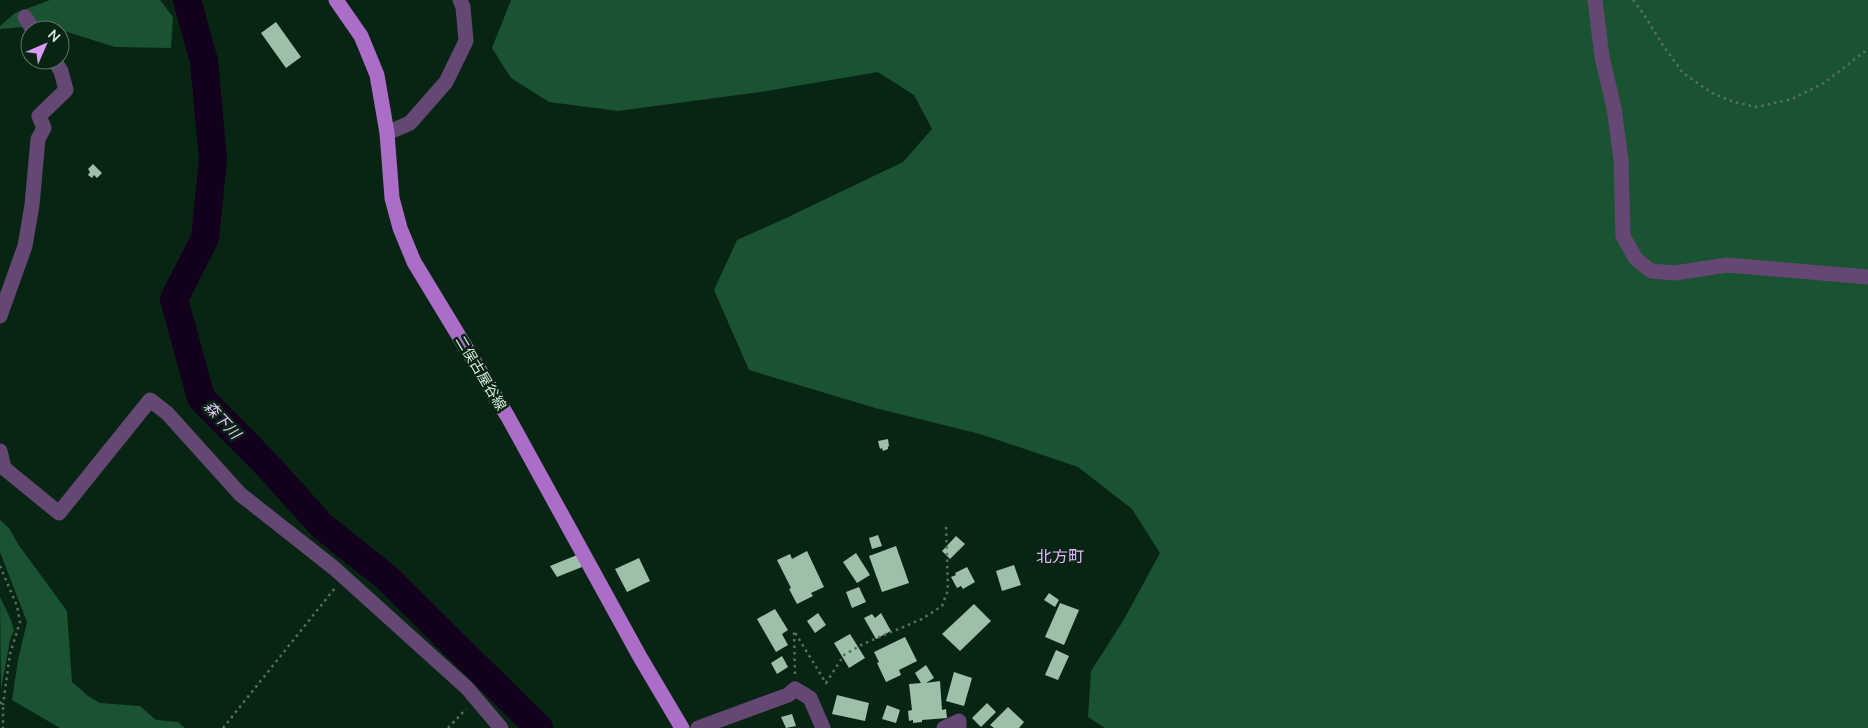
<svg xmlns="http://www.w3.org/2000/svg" width="1868" height="728" font-family="Mulish,'Noto Sans JP',sans-serif">
<rect width="100%" height="100%" fill="#082514"/>
<path fill="#195332" d="M50,0H160L173,17L171,48L115,47L45,25L0,29V26L15,13Z
M511,0H1868V728H1105L1088,717L1091,671L1123,621L1160,553L1132,509L1078,467L980,434L875,408L749,370L714,290L737,240L784,219L903,162L932,129L914,95L878,72L760,92L618,111L549,102L511,78L492,48Z
M0,520L9,528L18,544L67,611L72,682L88,696L100,703L140,706L156,720L178,722L185,728H60L12,700L18,660L27,622L0,552Z
M0,597L11,620L14,631L10,640L1,690Z"/>
<g fill="none" stroke-linecap="round" stroke-linejoin="round">
<path stroke="#13001c" stroke-width="28" d="M187,0L204,61L213,159L205,238L174,299L201,398L268,466L322,526L386,577L539,728"/>
</g>
<path fill="#9ebfa8" d="M276,22L301,57L286,68L261,33Z
M93,164L102,173L97,178L94,175L92,178L88,175L90,172L88,169Z
M888,439L889,446L888,447V449L883,451L882,448L880,449L878,441Z
M878,535L882,546L872,549L869,538Z
M956,536L965,544L950,559L942,551Z
M896,546L909,583L882,592L869,556Z
M807,551L824,587L811,593L813,596L797,604L789,589L791,588L777,560L790,554L792,559Z
M856,553L870,575L857,583L843,562Z
M577,555L582,567L557,577L550,566Z
M639,558L650,581L627,592L615,569Z
M1014,565L1021,585L1002,591L996,571Z
M967,567L975,582L963,589L961,586L957,588L951,577L956,575L955,573Z
M859,587L866,602L852,608L846,592Z
M1049,593L1059,600L1055,607L1044,600Z
M1060,603L1079,610L1064,645L1045,637Z
M974,604L991,621L960,651L942,634Z
M775,609L788,630L782,634L788,645L776,652L757,619Z
M818,613L826,625L815,633L807,621Z
M881,613L891,631L876,639L864,618L872,614L875,618Z
M850,634L865,658L849,668L834,643Z
M905,637L917,661L899,670L901,675L886,682L877,663L879,662L874,652Z
M1056,650L1069,656L1058,680L1045,675Z
M782,656L788,667L777,674L771,663Z
M926,665L934,678L926,683L940,681L942,710L946,709L947,718L922,720V722L913,723V720L909,721L908,711L912,710L909,684L921,683L915,673Z
M954,672L972,678L964,706L946,701Z
M837,695L869,703L865,721L832,714Z
M987,703L996,712L981,727L972,718Z
M887,705L900,710L896,723L882,719Z
M1008,707L1024,722L1019,728H994L990,725Z
M792,714L796,726L786,728L781,717Z"/>
<g fill="none" stroke-linecap="round" stroke-linejoin="round">
<path stroke="#576f60" stroke-width="2.5" stroke-dasharray="2.5 4" stroke-linecap="butt" d="M1633,0L1643,13L1664,47L1683,73L1712,93L1734,102L1757,107L1792,99L1824,83L1868,49
M0,566L17,606L20,622L10,654L3,705
M795,674L794,631L826,683L844,655L863,644L922,619L942,606L948,590L946,523
M0,702L3,705V728
M223,728L335,588
M448,728L466,709"/>
<path stroke="#654773" stroke-width="15" d="M1595,0L1602,57L1614,108L1621,160L1623,236L1636,259L1651,271L1675,273L1727,265L1868,277
M25,17L33,30
M387,133L410,123L446,82L466,41L463,7L460,0
M0,316L25,246L32,205L38,139L44,128L39,116L66,90L61,71L54,60
M0,451L4,468L59,513L150,400L167,413L240,494L334,568L467,688L501,728
M698,728L788,695L795,689L810,698L823,728
M944,728L959,721V728"/>
<path stroke="#ac6dc8" stroke-width="15" d="M336,0L361,36L377,75L387,133L392,198L400,228L414,262L508,417L640,657L682,728"/>
</g>
<g text-anchor="middle" stroke-width="5" stroke-linejoin="round" paint-order="stroke">
<g font-size="14" fill="#daebde" stroke="#082514">
<text transform="translate(481 373) rotate(59)" y="5">二俣古屋谷線</text>
</g>
<g font-size="15" font-style="italic" fill="#ebc6fe" stroke="#082514">
<text transform="translate(222 420) rotate(47)" y="5">森下川</text>
</g>
<g font-size="16" fill="#e3b8f9" stroke="#082514">
<text x="1060" y="562">北方町</text>
</g>
</g>
<g transform="translate(45 45) rotate(45)"><circle r="24" fill="#082514" stroke="#5c7465"/>
<path d="M0-4L9 19L0 12L-9 19Z" fill="#d99af7"/>
<text y="-8" font-size="14" font-weight="bold" text-anchor="middle" fill="#daebde">N</text>
</g>
</svg>
